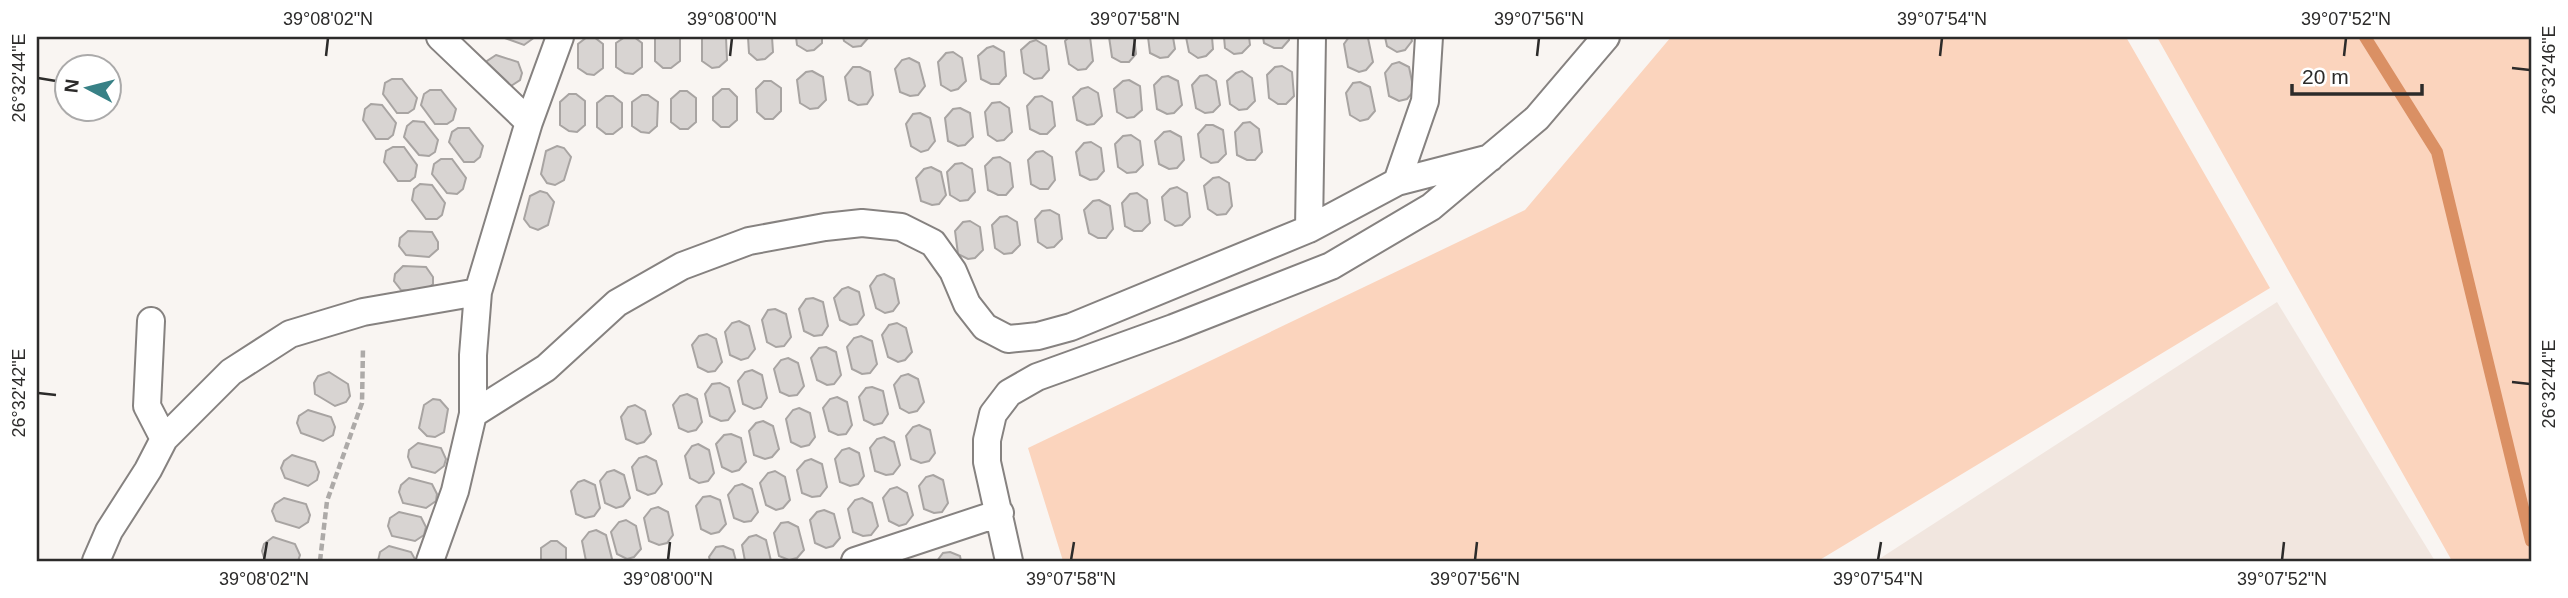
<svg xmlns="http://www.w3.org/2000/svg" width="2568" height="598" font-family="Arial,sans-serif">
<rect width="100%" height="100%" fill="#f9f5f2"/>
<path fill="#f1e6df" d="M2277,302L2435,561H1876Z"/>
<path fill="#fbd4bd" d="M1671,37H2126L2270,288L1818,561H1063L1028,448L1525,210Z
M2157,37H2531V561H2452Z"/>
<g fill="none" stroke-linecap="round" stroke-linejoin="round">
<path stroke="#da9064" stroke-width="12" d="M2365,37L2437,152L2531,541"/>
</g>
<path fill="#d8d4d2" stroke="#a8a4a2" stroke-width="2" d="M502,37H535L524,45Z
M587,37H594L603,44V68L594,75L587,74L578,68V44Z
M625,37H634L642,43V67L633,74L625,73L616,67V43Z
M655,37H680V61L671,68H663L655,61Z
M702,37H726L727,60L719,67L712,68L702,61Z
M748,37H772L773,52L765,59L757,60L749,53Z
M796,37H822V43L814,50L807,51L797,45Z
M843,37H868V38L861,46L853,47L844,41Z
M1069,37H1090L1093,61L1086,69L1078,70L1069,64L1065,41Z
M1109,37H1134L1136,54L1129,62H1121L1112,57Z
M1148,37H1173L1175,49L1168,57L1160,58L1150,53Z
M1186,37H1212L1213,49L1206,56L1198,58L1189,52Z
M1224,37H1249L1250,45L1242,53L1234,54L1225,48Z
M1263,37H1289V40L1282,48H1274L1264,43Z
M1349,37L1368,38L1373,62L1366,70L1359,72L1348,67L1344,44Z
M1385,37H1411L1412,41L1405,50L1397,52L1387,46Z
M1036,40L1046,46L1049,70L1042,78L1034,79L1024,73L1021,50L1030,42Z
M993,46L1004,52L1006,76L999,84H991L981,79L978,56L987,48Z
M953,52L962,58L966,81L958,89L951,91L941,85L938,62L946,53Z
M496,55L518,62L522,73L520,80L511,86L488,79L484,68L487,61Z
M909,58L919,63L925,86L918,95L910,96L900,92L895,69L902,60Z
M1399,62L1409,67L1414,91L1407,99L1399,101L1389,96L1385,73L1392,64Z
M1282,66L1292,72L1294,96L1286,104H1278L1269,98L1267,75L1275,67Z
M853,67H860L870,72L873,95L867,104L858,105L849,100L845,77Z
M812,71L823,77L826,100L818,108L810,109L800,103L797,80L806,72Z
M1242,71L1252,78L1255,101L1247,109L1239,110L1230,104L1227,81L1236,73Z
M1207,75L1216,81L1220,105L1213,112L1205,113L1196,108L1192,85L1200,76Z
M1168,76L1178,81L1182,105L1174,113L1167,114L1157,109L1154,85L1162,77Z
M392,79H402L417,98L414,109L408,113H397L383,94L385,83Z
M1129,80L1140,86L1142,110L1134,117L1127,118L1117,112L1114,89L1123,81Z
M764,81H771L781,88V111L773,119H765L757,112L756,89Z
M1360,82L1370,87L1375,111L1368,119L1360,121L1350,115L1346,93L1353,83Z
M1088,87L1098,93L1102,116L1094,124L1087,125L1077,120L1073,97L1081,89Z
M722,89H729L737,97V120L729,127H721L713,120V97Z
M430,90H441L456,109L453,120L447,124H435L421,105L424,94Z
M680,91H687L696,98V122L688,129H680L671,122V99Z
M569,94H576L585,101V125L577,132L569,131L560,125V102Z
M642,95H648L658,102L657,126L649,133L641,132L632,126V102Z
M606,96H613L622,103V127L613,134H606L597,127V103Z
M1042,96L1052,102L1055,126L1047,134H1040L1030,129L1027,106L1035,97Z
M1000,102L1009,108L1012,132L1004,140L997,141L988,135L985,112L992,103Z
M371,104L382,105L396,123L393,135L388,139H376L363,120L365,109Z
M960,108L970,113L973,137L965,145L958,146L948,141L945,118L953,109Z
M920,113L930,118L935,141L928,150L921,152L911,146L906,124L913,114Z
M413,121L424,122L438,140L435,152L429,156L419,155L404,137L407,126Z
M1250,122L1259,129L1262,152L1255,160H1247L1237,155L1235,132L1243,123Z
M1206,125H1213L1223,130L1226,154L1218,162L1211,163L1201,157L1198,134Z
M458,128H469L483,146L480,157L474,162H464L449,142L452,132Z
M1170,131L1181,137L1184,160L1177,168L1169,169L1159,164L1155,141L1164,132Z
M1131,135L1140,141L1143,165L1136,172L1127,173L1118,167L1115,144L1123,136Z
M1091,142L1101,148L1104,171L1097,179L1090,180L1080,175L1076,152L1084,143Z
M557,146L564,148L571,157L564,180L555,185L547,183L541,174L546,151Z
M393,147H404L417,165L415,177L410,181H398L384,162L386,151Z
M1043,151L1052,157L1055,180L1048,189H1040L1031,184L1028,160L1036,152Z
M1000,157L1010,163L1013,187L1006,195H998L988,190L985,166L993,158Z
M441,159H452L466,178L463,189L457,194L447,193L432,174L434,164Z
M962,163L972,169L975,192L968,200L960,201L950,195L947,172L955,164Z
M931,167L941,172L946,195L939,204L932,205L921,201L916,178L924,169Z
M1219,177L1229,183L1232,206L1226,214L1217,215L1208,209L1204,186L1213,178Z
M420,184L432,185L445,203L442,215L437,219H426L412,200L414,189Z
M1177,187L1187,193L1190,217L1182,225L1175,226L1165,220L1162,197L1170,189Z
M540,191L547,193L554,202L548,225L538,230L530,227L524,219L530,196Z
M1137,193L1147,200L1150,223L1142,231H1134L1125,226L1122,203L1130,194Z
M1099,200L1110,206L1113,229L1106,238H1098L1089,233L1084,210L1093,201Z
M1050,210L1059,215L1062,239L1054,247L1047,248L1038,242L1035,219L1042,211Z
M1007,216L1017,222L1020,245L1012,253L1004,254L995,248L992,225L1000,217Z
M970,221L980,227L983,250L975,258L968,259L958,254L955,231L963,222Z
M408,231L432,232L438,242V249L429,257L406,255L399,246L400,238Z
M403,266L426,267L433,277V284L424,292L401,290L394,281L395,274Z
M884,274L894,279L899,303L893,311L885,313L876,308L870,286L877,276Z
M848,287L859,292L864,315L857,324L850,325L840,320L834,298L842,289Z
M813,298L823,302L828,326L822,335L814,336L804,331L799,309L806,299Z
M775,309L786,314L791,337L784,346L776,347L767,342L762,320L768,310Z
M739,321L749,326L755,349L748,358L741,360L730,355L725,332L732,323Z
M897,323L906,328L912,352L905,360L898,362L888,357L882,335L889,325Z
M707,334L716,339L722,362L715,371L708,372L698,367L692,345L699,336Z
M861,336L872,341L877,364L870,373L862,374L852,369L847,347L854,338Z
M826,347L836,352L841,375L834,384L827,385L817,380L811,358L819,348Z
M788,358L798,363L804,386L797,395L789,396L780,392L774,369L781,360Z
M752,370L762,375L767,398L761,407L754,409L743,404L738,381L745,372Z
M329,372L348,384L350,396L346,402L335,406L315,394L314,383L318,376Z
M908,374L918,379L924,402L917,411L909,413L900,408L894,385L901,376Z
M720,383L729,388L735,411L728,420L721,421L710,416L705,394L712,384Z
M872,387L883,391L888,414L882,423L874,425L864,420L859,397L866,388Z
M687,394L697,399L702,422L696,430L688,432L679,428L673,405L680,396Z
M837,397L847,402L852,425L846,434L838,435L829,431L823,408L830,399Z
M433,399L440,400L448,409L444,432L435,437L427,436L419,428L424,405Z
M635,405L645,411L651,434L644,442L637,444L626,439L621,417L628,407Z
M799,408L810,413L815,437L809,445L801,447L791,442L786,419L793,410Z
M308,410L331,417L335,427L333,435L323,441L301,433L297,423L299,416Z
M763,421L773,426L779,449L772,457L765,459L754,455L749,431L756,423Z
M919,425L930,430L935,453L929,461L921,463L911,459L906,436L913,427Z
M731,434L741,438L746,462L739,470L732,472L722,467L716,444L724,435Z
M884,437L894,442L900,465L893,474L886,475L875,471L870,448L877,439Z
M418,443L441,448L446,459L444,466L435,473L412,467L408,457L409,450Z
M698,444L709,450L714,473L708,481L699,483L690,478L685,456L692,446Z
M849,448L859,453L864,476L858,484L850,486L840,482L835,459L842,450Z
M292,455L315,462L319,472L317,480L308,486L285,478L281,468L284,461Z
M646,456L656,461L662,484L655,493L648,495L637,490L632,467L639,458Z
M811,459L822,464L827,487L820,496L812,497L802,493L797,470L805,461Z
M614,470L624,475L630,498L623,506L616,508L605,503L600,481L607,472Z
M775,471L785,477L790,500L783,508L776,510L766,505L760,483L768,473Z
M933,475L943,480L948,503L942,512L934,513L924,509L919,486L926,477Z
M409,478L432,484L437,494L436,501L426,508L403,503L399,492L401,485Z
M584,480L595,485L600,508L594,516L585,518L576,514L571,491L578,482Z
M742,484L752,489L758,512L751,521L744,522L734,518L728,495L735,486Z
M897,487L907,493L913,515L906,524L899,526L889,521L883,498L890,489Z
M710,496L720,500L726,524L719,532L711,534L701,529L696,506L703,497Z
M284,498L306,504L310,515L308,522L299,528L276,521L272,511L275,504Z
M862,498L872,503L878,526L871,535L863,536L853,532L848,509L855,500Z
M658,507L668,512L673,535L667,543L659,545L649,541L644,518L651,509Z
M824,510L834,514L840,538L833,546L826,548L815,543L810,520L817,512Z
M399,512L421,517L426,527L424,535L415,541L392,536L388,526L390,518Z
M626,520L636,526L641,549L634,557L627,559L617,554L611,532L619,522Z
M788,522L798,527L804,550L797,558L789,560L779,556L774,533L781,523Z
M596,530L606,535L612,559L610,561H586L582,541L589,532Z
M756,535L766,540L771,561H745L742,545L749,537Z
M273,537L295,544L300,555L298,561H265L262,551L264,544Z
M551,541H557L566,548V561H541V548Z
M389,546L411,552L416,561H378L380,552Z
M723,546L733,550L736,561H710L709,557L716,547Z
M950,552L960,556L961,561H937L943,553Z"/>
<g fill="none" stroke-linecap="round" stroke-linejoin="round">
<defs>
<path id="lane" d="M529,122L560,37
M1397,182L1425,101L1429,37
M1309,229L1312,37
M151,321L147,406L164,439
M473,414L546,368L617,303L682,266L749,241L825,227L862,223L901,227L933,243L953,271L967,304L985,327L1008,339L1038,336L1071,327L1309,229L1397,182L1490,158
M96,561L109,531L148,470L164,439L231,372L290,334L363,312L478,292
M430,561L455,491L473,414V355L478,292L529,122L440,37
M855,561L1000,513
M1009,561L987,462V440L993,414L1009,393L1037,377L1173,328L1331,266L1431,207L1537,118L1606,37"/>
</defs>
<use href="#lane" stroke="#868280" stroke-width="30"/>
<path stroke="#adaaa8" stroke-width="4.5" stroke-dasharray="7 3.5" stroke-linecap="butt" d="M320,561L327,501L362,403L363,347"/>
<use href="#lane" stroke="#fff" stroke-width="26"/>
</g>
<path fill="none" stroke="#2c2b2a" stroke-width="2.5" d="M326,56L328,38M730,56L732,38M1133,56L1135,38M1537,56L1539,38M1940,56L1942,38M2344,56L2346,38M2512,68L2530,70M38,78L56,81M2512,382L2530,384M38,393L56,395M264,560L267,542M668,560L670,542M1071,560L1074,542M1475,560L1477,542M1878,560L1881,542M2282,560L2284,542"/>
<rect width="2568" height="598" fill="none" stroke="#ffffff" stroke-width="77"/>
<g transform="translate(88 88) rotate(277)"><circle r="33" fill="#ffffff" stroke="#abaaaa" stroke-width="2"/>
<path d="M0-5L12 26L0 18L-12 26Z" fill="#388186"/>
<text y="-10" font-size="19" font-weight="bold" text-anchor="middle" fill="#2c2b2a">N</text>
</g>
<path d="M2292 84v10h130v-10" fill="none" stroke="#2c2b2a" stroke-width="3.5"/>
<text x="2302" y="84" font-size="21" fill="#2c2b2a" stroke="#ffffff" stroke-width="5" paint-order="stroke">20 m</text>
<rect x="38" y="38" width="2492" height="522" fill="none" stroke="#2c2b2a" stroke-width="2.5"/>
<g font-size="18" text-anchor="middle" fill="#2c2b2a">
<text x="328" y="25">39°08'02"N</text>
<text x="732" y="25">39°08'00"N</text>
<text x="1135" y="25">39°07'58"N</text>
<text x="1539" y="25">39°07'56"N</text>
<text x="1942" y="25">39°07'54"N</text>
<text x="2346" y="25">39°07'52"N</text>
<text transform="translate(2549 70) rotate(-90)" y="6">26°32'46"E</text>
<text transform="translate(19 78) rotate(-90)" y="6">26°32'44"E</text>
<text transform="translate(2549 384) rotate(-90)" y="6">26°32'44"E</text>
<text transform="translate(19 393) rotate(-90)" y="6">26°32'42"E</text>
<text x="264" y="585">39°08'02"N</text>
<text x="668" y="585">39°08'00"N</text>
<text x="1071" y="585">39°07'58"N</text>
<text x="1475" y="585">39°07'56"N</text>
<text x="1878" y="585">39°07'54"N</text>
<text x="2282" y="585">39°07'52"N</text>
</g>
</svg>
